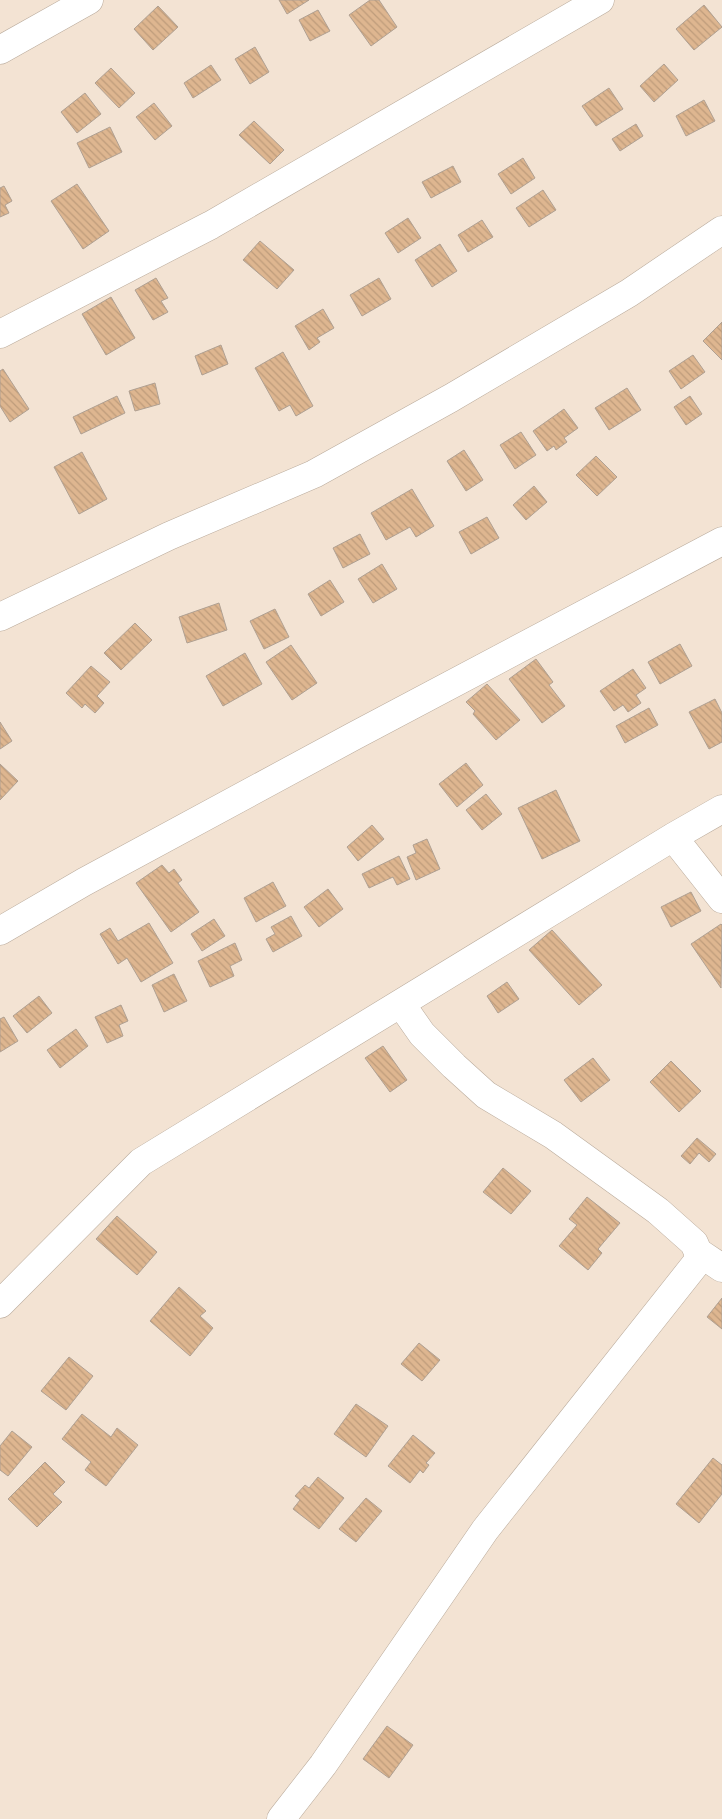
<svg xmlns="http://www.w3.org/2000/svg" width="722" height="1819" font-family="'Work Sans',sans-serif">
<defs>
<pattern id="building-back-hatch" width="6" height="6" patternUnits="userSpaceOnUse" patternTransform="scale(1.25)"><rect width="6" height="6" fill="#deb690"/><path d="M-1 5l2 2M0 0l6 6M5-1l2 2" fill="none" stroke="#be9c7b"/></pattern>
</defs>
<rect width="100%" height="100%" fill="#f3e3d3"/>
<path fill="url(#building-back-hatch)" stroke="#afa092" d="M279,0H309L287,14Z
M370,0H379L397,27L371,46L349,15Z
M704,5L722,27L694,50L676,29Z
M158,6L178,27L153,50L134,29Z
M318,10L330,31L310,41L299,20Z
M255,47L269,72L250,84L235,59Z
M664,64L678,80L654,102L640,86Z
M211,65L221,80L193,98L184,83Z
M111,68L135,93L119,108L95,83Z
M609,88L623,109L596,126L582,106Z
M85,93L101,114L77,133L61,112Z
M704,100L715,121L686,136L676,116Z
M154,103L172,126L155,140L136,117Z
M254,121L284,150L270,164L239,135Z
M636,124L643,136L620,151L612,139Z
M110,127L122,152L89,168L77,143Z
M523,158L535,178L511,194L498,174Z
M453,166L461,182L431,198L422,182Z
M77,184L109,231L83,249L51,201Z
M4,186L12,201L5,205L9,213L0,217V188Z
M543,190L556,210L529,227L516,208Z
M408,218L421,238L398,253L385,233Z
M482,220L493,237L468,252L458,235Z
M260,241L294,270L277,289L243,260Z
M440,244L457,271L432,287L415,260Z
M156,278L168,298L161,301L168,312L153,320L135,290Z
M379,278L391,299L362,316L350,295Z
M111,297L135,338L106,355L82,314Z
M323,309L334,328L317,338L320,342L309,350L295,326Z
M722,322V360L703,341Z
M221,345L228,364L202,375L195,356Z
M283,352L313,406L296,416L290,405L279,411L255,368Z
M693,355L705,372L681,389L669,371Z
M3,369L29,409L10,422L0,406V371Z
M155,383L160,404L135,411L129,391Z
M627,388L641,410L609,430L595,408Z
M117,396L125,413L81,434L73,417Z
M690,396L702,414L686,425L674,407Z
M564,409L578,428L564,438L567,442L556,450L554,446L547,451L533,431Z
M521,432L536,455L515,469L500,445Z
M464,450L483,480L466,491L447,461Z
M82,452L107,499L79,514L54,467Z
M596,456L617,477L597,496L576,475Z
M534,486L547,502L526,520L513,505Z
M412,489L434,526L416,537L410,527L386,540L371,513Z
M487,517L499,538L471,554L459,532Z
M360,534L370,554L343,568L333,548Z
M382,564L397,589L373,603L358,579Z
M330,580L344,602L321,616L308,594Z
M219,603L227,630L187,643L179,617Z
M275,609L289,637L264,649L250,621Z
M135,623L152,640L121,670L104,653Z
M680,644L692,666L660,684L648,662Z
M291,645L317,683L292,700L266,662Z
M245,653L262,684L223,706L206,676Z
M536,659L553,682L549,685L565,706L542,723L509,679Z
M91,666L110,682L97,696L104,703L95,713L85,704L82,708L66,693Z
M633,669L646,688L636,695L641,703L628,712L623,705L614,711L600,691Z
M487,684L520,720L496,740L473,714L475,711L466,702Z
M715,699L722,713V742L709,749L689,712Z
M649,708L658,725L625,743L616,726Z
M0,722L12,741L0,749Z
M466,763L483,785L457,807L439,784Z
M0,764L18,781L0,800Z
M556,790L580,841L542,859L518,808Z
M486,794L502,814L482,830L466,810Z
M372,825L384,839L358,861L347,847Z
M427,839L440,869L416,880L407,857L416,853L413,845Z
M399,856L410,879L397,885L393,877L369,888L362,874Z
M162,865L169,873L174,869L182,880L178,883L199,912L171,932L136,883Z
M273,882L286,906L256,922L244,898Z
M328,889L343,909L319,927L304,907Z
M691,892L701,911L671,927L661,907Z
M291,916L302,936L273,952L266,939L275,934L271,927Z
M214,919L225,936L202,951L191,934Z
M149,923L173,963L141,982L127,958L118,964L100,934L110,928L118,941Z
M721,924L722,925L721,988L691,944Z
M552,930L602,985L579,1005L529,950Z
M235,943L242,960L230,966L234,976L210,987L198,961Z
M174,974L187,1001L164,1012L152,985Z
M507,982L519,999L498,1013L487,996Z
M39,996L52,1013L27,1033L13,1016Z
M121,1005L128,1021L119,1025L123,1036L107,1043L95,1017Z
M4,1017L18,1041L0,1052V1019Z
M76,1029L88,1046L60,1068L47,1050Z
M383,1046L407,1080L390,1092L365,1058Z
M593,1058L610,1080L581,1102L564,1080Z
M671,1061L701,1091L679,1112L650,1082Z
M697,1138L716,1154L709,1162L699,1153L690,1164L681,1156Z
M503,1168L531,1191L511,1214L483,1192Z
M587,1197L620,1223L598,1249L602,1253L588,1270L559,1246L577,1225L569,1219Z
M117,1216L157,1252L137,1275L96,1239Z
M179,1287L206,1311L200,1316L213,1328L190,1356L150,1321Z
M722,1298V1329L707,1317Z
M419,1343L440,1360L422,1381L401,1364Z
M69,1357L93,1376L66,1410L41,1391Z
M356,1404L388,1426L366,1457L334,1434Z
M82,1414L111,1437L117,1428L138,1445L106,1486L85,1470L91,1462L62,1439Z
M12,1431L32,1447L8,1476L0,1470V1446Z
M413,1435L435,1453L426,1463L429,1465L423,1473L420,1470L410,1483L388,1466Z
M713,1458L722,1465V1494L699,1523L676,1504Z
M45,1462L65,1482L53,1494L62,1502L37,1527L8,1499Z
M318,1477L344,1498L319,1529L293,1509L300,1500L295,1496L305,1485L309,1488Z
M366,1498L382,1511L356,1542L339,1529Z
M387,1726L413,1745L389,1778L363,1759Z"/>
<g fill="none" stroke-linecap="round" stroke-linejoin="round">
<defs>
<path id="minor" d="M0,50L89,0
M0,334L211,225L600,0
M0,617L169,536L314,474L451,398L629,293L722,230
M673,837L722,899
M0,931L84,882L354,736L722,541
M698,1252L722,1268
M0,1304L141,1162L673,837L722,809
M281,1819L323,1765L485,1530L698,1261V1252L694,1243L658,1211L553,1135L486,1095L454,1066L422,1034L401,1004"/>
</defs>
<use href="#minor" stroke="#baab9c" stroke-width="29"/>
<use href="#minor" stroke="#fff" stroke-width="28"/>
</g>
</svg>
